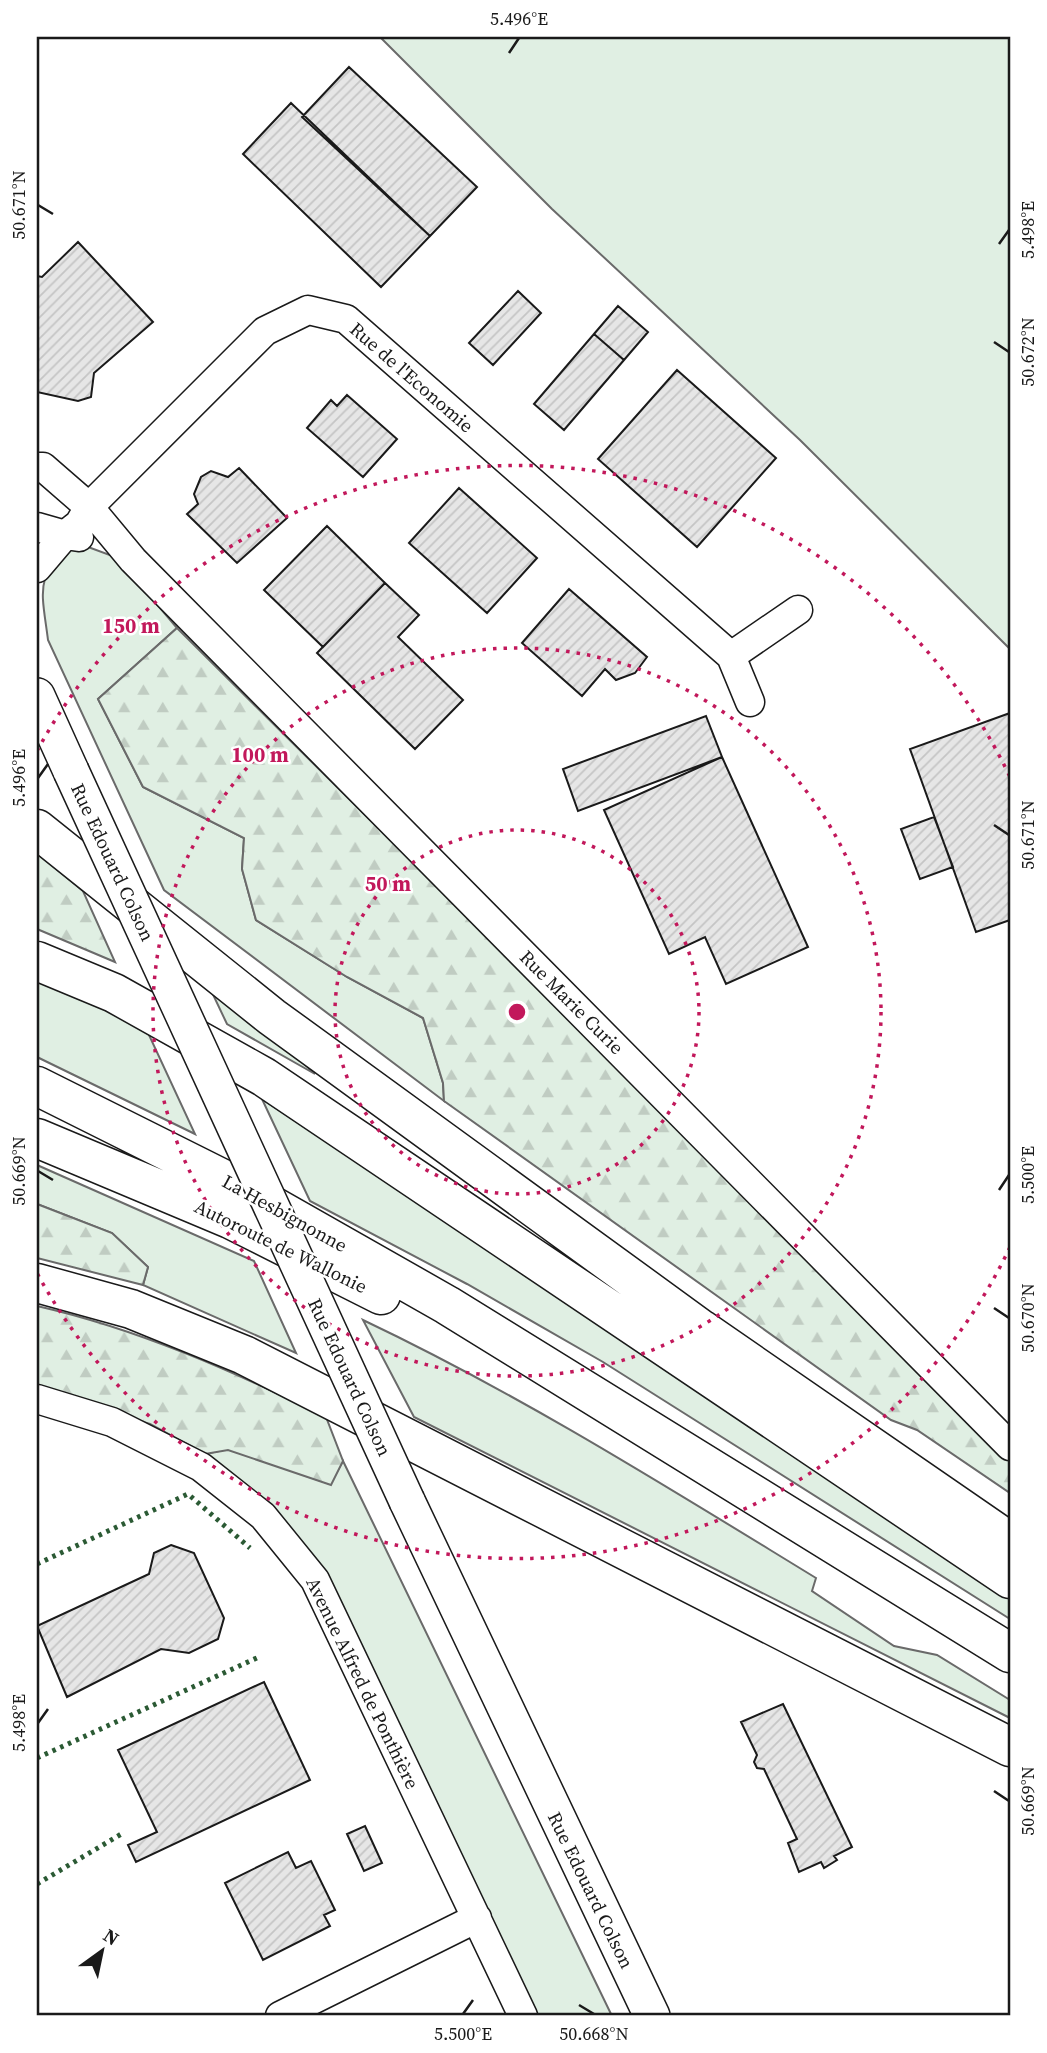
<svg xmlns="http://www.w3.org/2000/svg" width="1047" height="2053" font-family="'Source Serif 4',serif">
<defs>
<pattern id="forest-firs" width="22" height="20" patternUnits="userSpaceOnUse" patternTransform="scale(1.75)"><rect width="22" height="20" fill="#e0efe3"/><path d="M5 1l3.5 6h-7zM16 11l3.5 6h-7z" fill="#c0ccc2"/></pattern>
<pattern id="building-hatch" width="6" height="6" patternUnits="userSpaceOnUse" patternTransform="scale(1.75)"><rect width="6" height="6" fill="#e6e6e6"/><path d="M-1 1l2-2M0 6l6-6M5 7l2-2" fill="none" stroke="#c5c5c5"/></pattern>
</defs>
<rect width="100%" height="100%" fill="#fff"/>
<path fill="#e0efe3" stroke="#6a6a6a" stroke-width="2" d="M380,37H1010V649L800,440L552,209Z
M80,544L118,558L177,628L98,699L143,787L244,838L242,869L256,920L347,977L423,1018L443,1083L444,1101L164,890L48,640C42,592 32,570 80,544Z
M37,977L143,1022L195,1134L37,1057Z
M208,984L246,1008L315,1074L227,1024Z
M262,1099L1010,1594V1619L603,1362L467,1284L310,1201Z
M37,1165L254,1261L296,1353L143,1285L148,1267L112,1233L37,1204Z
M363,1320C521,1395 667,1487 816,1578L812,1591L894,1646L937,1655L1010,1700V1718L414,1417Z
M228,1449L330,1484L343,1461L612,2016H538L330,1583C293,1533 256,1489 205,1454Z"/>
<path fill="url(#forest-firs)" stroke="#6a6a6a" stroke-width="2" d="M177,628L1010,1456V1493L917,1430L891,1420L444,1101L443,1083L423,1018L347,977L256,920L242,869L244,838L143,787L98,699Z
M37,853L83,891L115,962L37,929Z
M37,1204L112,1233L148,1267L143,1285L37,1258Z
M37,1306C138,1329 233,1371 326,1417L343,1461L331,1485L228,1450L205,1454L150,1424L37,1390Z"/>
<path fill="url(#building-hatch)" stroke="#1a1a1a" stroke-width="2" d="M349,67L477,187L430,236L302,117Z
M291,103L430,236L381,287L243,154Z
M78,242L153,322L94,373L91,397L78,401L37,392V276L42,277Z
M518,291L541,313L493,365L469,343Z
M618,306L648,332L624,360L594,334Z
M594,334L624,360L564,430L534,404Z
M677,370L776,458L697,547L598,459Z
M347,395L397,439L363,477L307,428L331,400L337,406Z
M239,468L287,518L237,563L187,514L198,504L194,494L201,477L211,471L228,477Z
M459,488L537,558L487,613L409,543Z
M327,526L385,583L323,647L264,590Z
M385,583L419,615L398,637L463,700L415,749L317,653Z
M569,589L647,657L635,673L616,680L605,669L582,696L522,643Z
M1010,713V920L976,932L910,749Z
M706,716L722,757L578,811L563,769Z
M722,757L808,947L726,984L705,937L669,954L604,810Z
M934,817L953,867L920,879L901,829Z
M171,1545L194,1553L224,1618L218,1639L189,1653L161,1649L67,1697L37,1626L149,1574L154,1553Z
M264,1682L310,1780L136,1862L128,1845L157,1832L118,1750Z
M783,1704L852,1847L834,1856L837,1860L824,1868L821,1862L799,1872L788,1843L797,1839L764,1769L757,1768L754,1762L757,1755L741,1722Z
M365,1826L382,1863L364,1871L347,1834Z
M288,1852L296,1868L311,1861L335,1910L324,1915L330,1926L263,1960L225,1883Z"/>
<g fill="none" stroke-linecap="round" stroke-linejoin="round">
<defs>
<path id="minor" d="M37,467H43L89,507L133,560L1010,1446
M37,527L65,535L79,524L89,507L265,331L308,310L346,319L731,656L750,702
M37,568L65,535L79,537
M731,656L798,610
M37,1399L112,1422L201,1467L263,1516L315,1580L523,2016
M280,2016L477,1918"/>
<path id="major" d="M37,696L71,771
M407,1501L652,2016"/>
<path id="highway" d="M37,829L272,1017L701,1329L1010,1542
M37,961L114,993L264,1077L1010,1579
M37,1086L243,1189L447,1305L1010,1653
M37,1138L230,1219L381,1295
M37,1283L131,1309L244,1355L1010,1747"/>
</defs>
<use href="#minor" stroke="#1a1a1a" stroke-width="31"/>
<use href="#major" stroke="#1a1a1a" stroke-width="38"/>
<use href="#highway" stroke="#1a1a1a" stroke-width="41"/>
<use href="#minor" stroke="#fff" stroke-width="28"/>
<use href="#major" stroke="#fff" stroke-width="35"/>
<use href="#highway" stroke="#fff" stroke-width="38"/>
<defs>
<path id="major-bridge" d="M71,771L407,1501"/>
</defs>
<use href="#major-bridge" stroke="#1a1a1a" stroke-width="38" stroke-linecap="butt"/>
<use href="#major-bridge" stroke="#fff" stroke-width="35"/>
<path stroke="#2b5a34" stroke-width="5" stroke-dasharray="3.5 5" stroke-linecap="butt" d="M37,1564L188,1494L250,1548
M37,1758L261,1656
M37,1884L123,1833"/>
</g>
<path fill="none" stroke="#1a1a1a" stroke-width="2.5" d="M509,53L519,38M38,205L53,214M999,244L1009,230M994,342L1009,352M38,778L48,764M994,825L1009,835M38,1171L53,1180M999,1190L1009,1175M994,1308L1009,1318M38,1723L48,1709M994,1791L1009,1801M579,2005L594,2014M463,2014L473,2000"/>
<g fill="none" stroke="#c2185b" stroke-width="3.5" stroke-dasharray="3.5 7">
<circle cx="517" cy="1012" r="182"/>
<circle cx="517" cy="1012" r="364"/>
<path d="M1010 1247A546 546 0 0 1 37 1273M37 751A546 546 0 0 1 1010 777"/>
</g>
<g text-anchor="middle" stroke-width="5" stroke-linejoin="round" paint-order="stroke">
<g font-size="19" fill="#1a1a1a" stroke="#fff">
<text transform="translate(412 377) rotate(41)" y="7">Rue de l'Economie</text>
<text transform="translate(113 862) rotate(65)" y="7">Rue Edouard Colson</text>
<text transform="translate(572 1002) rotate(45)" y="7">Rue Marie Curie</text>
<text transform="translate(285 1213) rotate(29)" y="7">La Hesbignonne</text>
<text transform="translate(281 1246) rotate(26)" y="7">Autoroute de Wallonie</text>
<text transform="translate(350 1377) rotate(65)" y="7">Rue Edouard Colson</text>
<text transform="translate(363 1683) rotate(64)" y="7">Avenue Alfred de Ponthière</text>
<text transform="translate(591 1890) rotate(64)" y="7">Rue Edouard Colson</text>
</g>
</g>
<circle cx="517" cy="1012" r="10" fill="#c2185b" stroke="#fff" stroke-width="3.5"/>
<g font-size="21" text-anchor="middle" font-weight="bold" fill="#c2185b" stroke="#fff" stroke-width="5" stroke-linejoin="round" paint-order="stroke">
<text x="131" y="633">150 m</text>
<text x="260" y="762">100 m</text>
<text x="388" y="891">50 m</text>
</g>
<rect width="1047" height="2053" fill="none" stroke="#ffffff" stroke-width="77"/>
<g transform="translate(102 1951) rotate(33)" stroke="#ffffff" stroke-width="5" paint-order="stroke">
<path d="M0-5L12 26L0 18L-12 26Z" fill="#1a1a1a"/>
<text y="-10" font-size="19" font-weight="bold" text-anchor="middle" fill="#1a1a1a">N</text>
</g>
<rect x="38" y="38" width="971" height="1976" fill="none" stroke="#1a1a1a" stroke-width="2.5"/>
<g font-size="18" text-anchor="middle" fill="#1a1a1a">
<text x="519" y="25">5.496°E</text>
<text transform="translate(19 205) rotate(-90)" y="6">50.671°N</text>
<text transform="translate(1028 230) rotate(-90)" y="6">5.498°E</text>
<text transform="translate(1028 352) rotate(-90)" y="6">50.672°N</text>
<text transform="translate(19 778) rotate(-90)" y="6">5.496°E</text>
<text transform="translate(1028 835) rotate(-90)" y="6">50.671°N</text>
<text transform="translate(19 1171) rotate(-90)" y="6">50.669°N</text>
<text transform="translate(1028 1175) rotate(-90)" y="6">5.500°E</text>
<text transform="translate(1028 1318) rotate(-90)" y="6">50.670°N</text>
<text transform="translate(19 1723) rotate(-90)" y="6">5.498°E</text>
<text transform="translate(1028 1801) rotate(-90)" y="6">50.669°N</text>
<text x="463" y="2040">5.500°E</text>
<text x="594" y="2040">50.668°N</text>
</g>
</svg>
